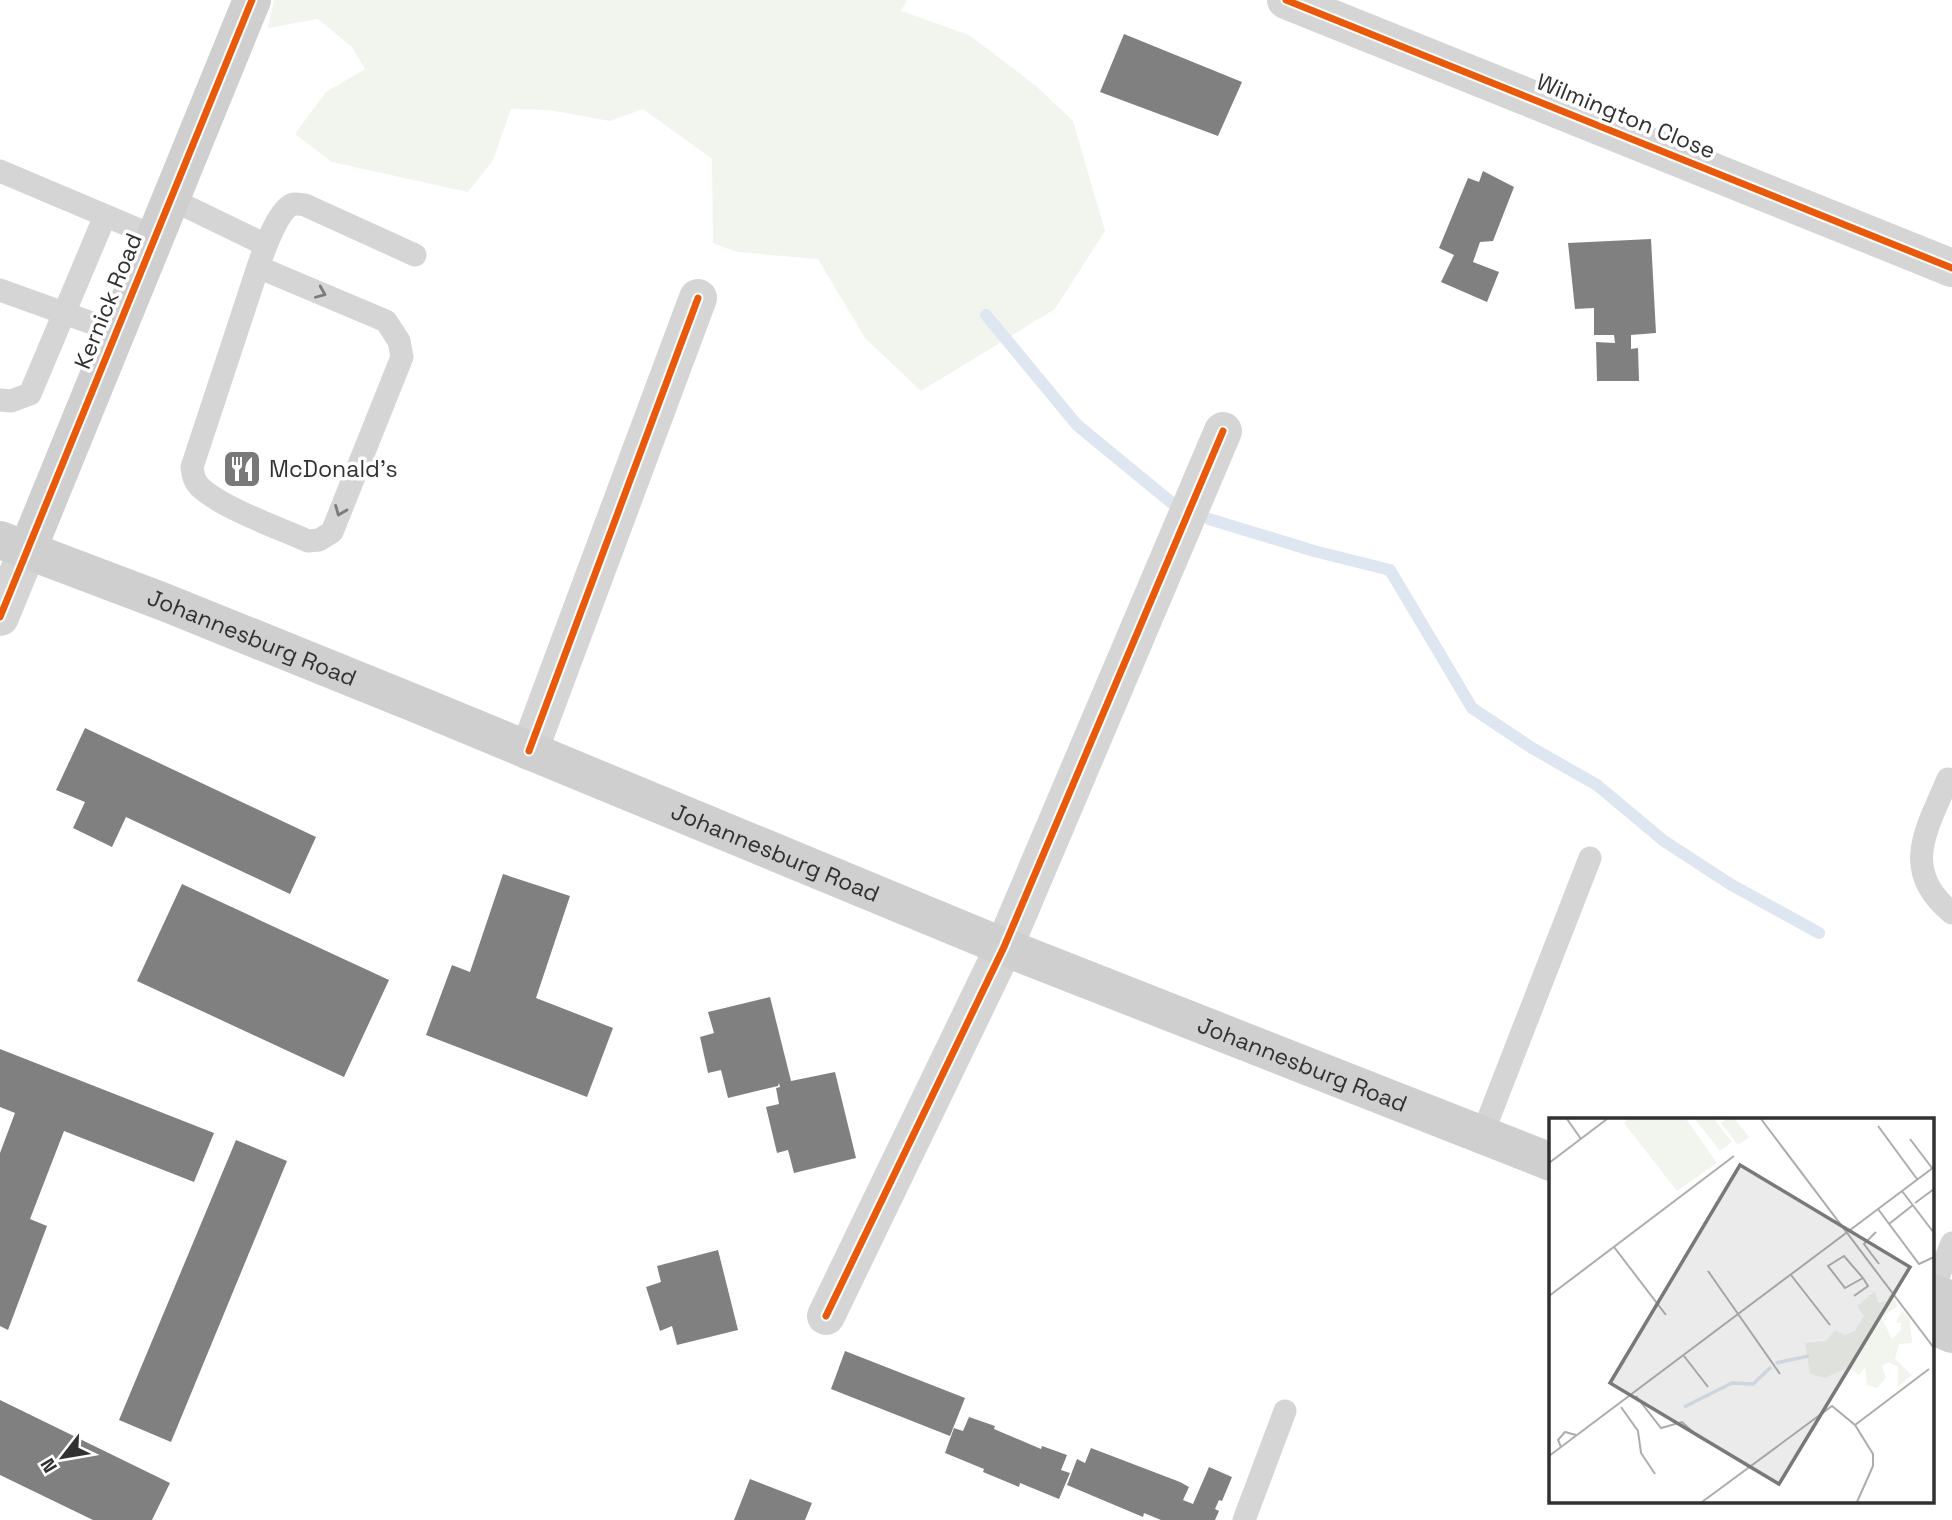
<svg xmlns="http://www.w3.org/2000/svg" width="1952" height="1520" font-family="'Space Grotesk',sans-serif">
<rect width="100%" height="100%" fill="#fff"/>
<path fill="#f1f5ee" d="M274,0H907L901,11L969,35L1035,85L1073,121L1105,231L1055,309L921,391L865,338L818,259L737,252L713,243L712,159L643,109L610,121L549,110L511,109L493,160L468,192L332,162L295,134L326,92L365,69L352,47L318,19L268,28Z"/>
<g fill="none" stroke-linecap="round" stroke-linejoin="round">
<path stroke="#dde6f1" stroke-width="12" d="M986,315L1077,425L1172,503
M1209,519L1314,551L1390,570L1472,708L1532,748L1597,785L1664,841L1730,884L1819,933"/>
</g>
<path fill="#808080" d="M1124,34L1242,82L1218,136L1100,92Z
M1483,171L1514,187L1493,241L1480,242L1473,262L1499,272L1487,302L1441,282L1454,255L1439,248L1468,178L1479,182Z
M1651,239L1656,333L1631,335V349L1638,348L1639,381H1597L1596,342L1615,343L1614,335H1594V308L1575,309L1568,243Z
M85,728L316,837L290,894L126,817L112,847L73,828L85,802L56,790Z
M503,874L570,896L536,998L613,1028L587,1097L426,1035L452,965L470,972Z
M182,884L389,980L344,1077L137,981Z
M770,997L791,1081L835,1072L856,1158L794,1173L788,1150L777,1153L766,1107L779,1104L776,1088L780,1087L779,1083L778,1086L728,1098L721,1070L708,1073L700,1037L714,1033L708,1012Z
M0,1049L214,1133L194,1182L64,1131L30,1219L47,1226L8,1330L0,1326V1153L15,1113L0,1107Z
M236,1140L287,1161L171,1442L119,1420Z
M718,1250L738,1330L677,1345L672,1326L660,1331L646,1287L661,1282L657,1266Z
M845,1351L965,1398L950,1436L831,1389Z
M0,1400L170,1483L152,1520H93L0,1475Z
M969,1417L995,1426L994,1429L1041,1449L1042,1446L1067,1455L1061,1470L1070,1473L1059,1499L1020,1483L1019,1487L983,1472L984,1469L945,1453L954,1428L963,1431Z
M1091,1448L1180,1482L1189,1487L1183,1500L1193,1504L1209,1467L1232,1477L1222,1501L1219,1500L1215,1509L1219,1511L1215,1520H1161L1144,1513L1143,1517L1067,1485L1077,1459L1085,1463Z
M750,1479L812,1503L805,1520H734Z"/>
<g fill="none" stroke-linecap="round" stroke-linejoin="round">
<path stroke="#d5d5d5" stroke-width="23" d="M0,171L156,237
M171,199L266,245
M258,267L386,321L399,341L402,357L332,532L319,540L308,541C279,528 222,508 200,487C194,481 193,475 192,467L258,267C263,253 279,206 294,204C296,203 303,205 305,205L415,255
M0,290L117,332
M0,400L11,401L30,394L105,216
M1948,779C1927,829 1899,870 1952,913
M1482,1135L1590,858
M1933,1289L1952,1243
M1244,1520L1285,1411"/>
<path stroke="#d5d5d5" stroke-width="38" d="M1286,0L1952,268
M0,617L27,551
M529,751L698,298
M826,1316L1004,947L1223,431"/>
<g stroke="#cfcfcf" stroke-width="38">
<path id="s1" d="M0,540L164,602L419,705L1004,947L1551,1162"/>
<path d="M27,551L252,0"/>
<path d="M1933,1293L1952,1300"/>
<path d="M1933,1326L1952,1334"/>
</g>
<defs>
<path id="cycleway" d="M1286,0L1952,268
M0,617L252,0
M529,751L698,298
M826,1316L1004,947L1223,431"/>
</defs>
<use href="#cycleway" stroke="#fff" stroke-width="11"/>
<use href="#cycleway" stroke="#e8590c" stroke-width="7"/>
</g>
<defs><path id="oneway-chevron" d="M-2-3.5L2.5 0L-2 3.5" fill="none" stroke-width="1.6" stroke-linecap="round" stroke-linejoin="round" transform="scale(1.75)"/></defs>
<g stroke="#7b7b7b">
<use href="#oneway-chevron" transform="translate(321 293) rotate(23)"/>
<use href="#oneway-chevron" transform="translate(340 511) rotate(112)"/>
</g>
<defs>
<symbol id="restaurant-square" viewBox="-11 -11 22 22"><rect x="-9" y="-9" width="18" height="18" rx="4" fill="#797979" stroke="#fff"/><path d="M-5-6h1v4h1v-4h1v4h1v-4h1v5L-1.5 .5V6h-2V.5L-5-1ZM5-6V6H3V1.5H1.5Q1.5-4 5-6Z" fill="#fff"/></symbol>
</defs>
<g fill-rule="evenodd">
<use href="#restaurant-square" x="220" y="447" width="44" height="44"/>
</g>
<g text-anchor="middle" stroke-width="7" stroke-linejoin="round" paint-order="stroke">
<g font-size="23" fill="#313131" stroke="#fff">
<text transform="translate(1626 116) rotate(22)" y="8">Wilmington Close</text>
<text transform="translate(108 301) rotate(-68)" y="8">Kernick Road</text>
<text dy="8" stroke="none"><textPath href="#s1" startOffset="270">Johannesburg Road</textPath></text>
<text dy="8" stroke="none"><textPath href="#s1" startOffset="836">Johannesburg Road</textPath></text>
<text dy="8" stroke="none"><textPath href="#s1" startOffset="1404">Johannesburg Road</textPath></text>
</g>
<g font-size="23" fill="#313131" stroke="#fff" text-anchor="start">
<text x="269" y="477">McDonald's</text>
</g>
</g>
<g transform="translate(1549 1118)">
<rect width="385" height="385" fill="#fff"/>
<path d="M79,1H137L168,45L128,73L75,5ZM146,1H165L183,24L171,33ZM178,1H186L200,19L189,27L172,5ZM326,173L329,185L338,183L340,177L347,183L348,189L332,199L343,221L352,212V205L347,204L353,193L361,201L363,225L350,226L346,241L363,257L349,269V249L340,244L333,248L337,260L328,270L318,267L316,249L310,257L299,249L276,260L261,256L256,225L277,223L286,212L296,217L306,213L315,198L308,188Z" fill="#f1f5ee"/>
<path fill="none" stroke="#dde6f1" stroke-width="3.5" d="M227,245L260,238M135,289L183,265L204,266L222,249"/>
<path fill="none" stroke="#adadad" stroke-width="2" d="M18,1L32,21M212,1L385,230M329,8L368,61M361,21L383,50M0,45L58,1M353,73L385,115M366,85L385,71M329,91L370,146L385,139M340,106L364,87M327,114L315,126L330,146M65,129L117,197M159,153L231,256M242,157L281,207M0,178L185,38M305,178L319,168L314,160L295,138L279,148L296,170L314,160M135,238L159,269M87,278L112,310L133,304L144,314M72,289L89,313L92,335L106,356M306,307L380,251M12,329L9,322L16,314L27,317M0,338L385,49M153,384L283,288L306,307L324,336V348L308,384"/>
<path fill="#797979" fill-opacity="0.15" stroke="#797979" stroke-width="3.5" d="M191,47L361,149L230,366L61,265Z"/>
<rect width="385" height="385" fill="none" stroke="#313131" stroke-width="3.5"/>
</g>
<g transform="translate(63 1457) rotate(239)" stroke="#ffffff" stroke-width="5" paint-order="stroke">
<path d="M0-5L12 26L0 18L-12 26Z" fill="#313131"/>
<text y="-10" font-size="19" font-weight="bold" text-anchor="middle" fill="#313131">N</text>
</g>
</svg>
